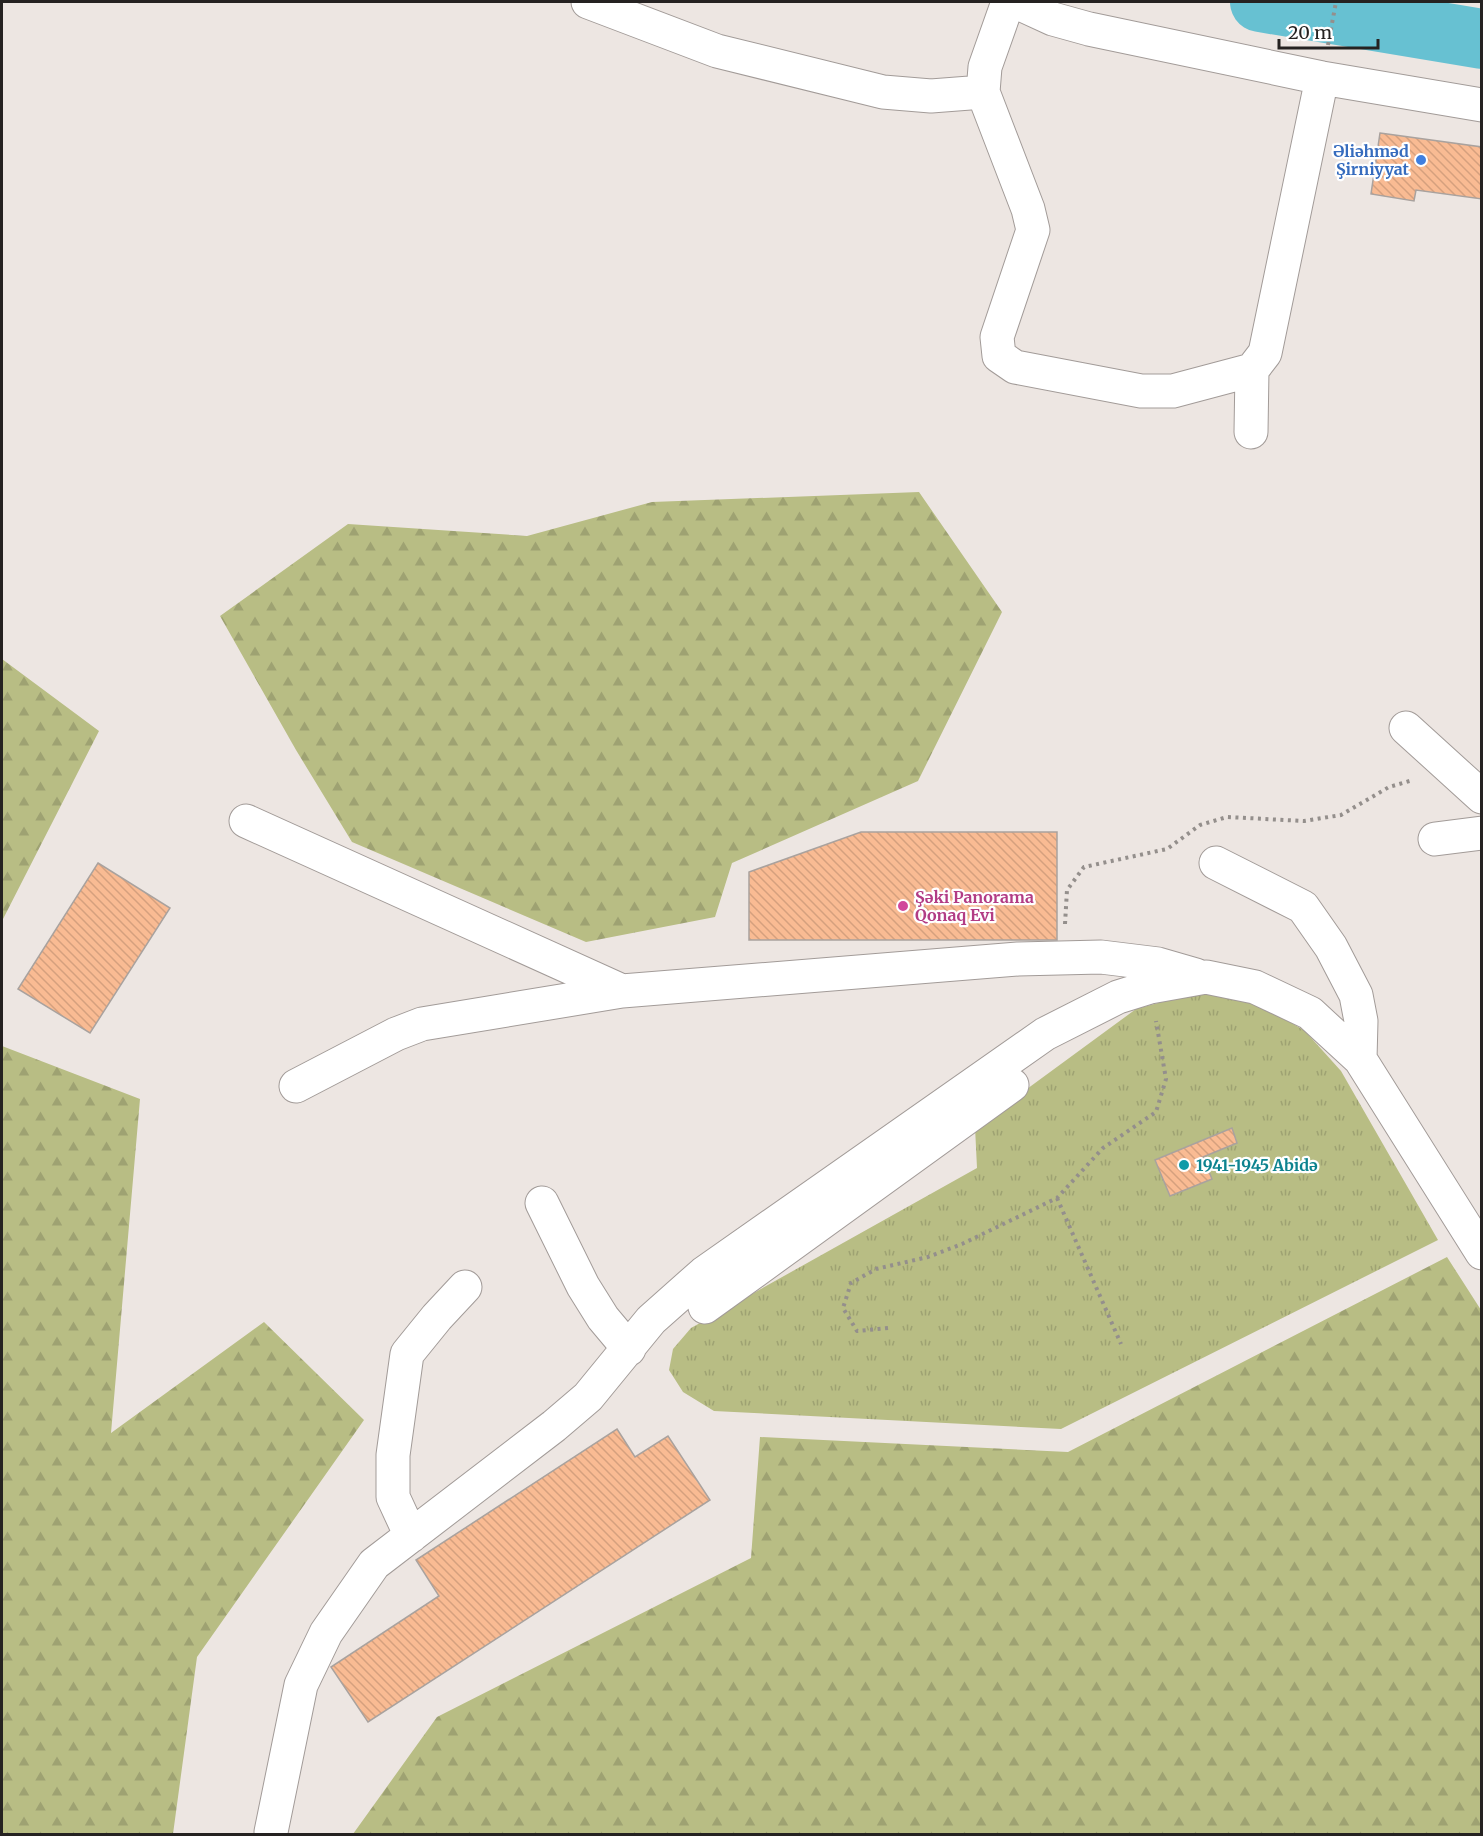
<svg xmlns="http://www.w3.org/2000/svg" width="1483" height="1836" font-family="Merriweather,serif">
<defs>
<pattern id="forest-firs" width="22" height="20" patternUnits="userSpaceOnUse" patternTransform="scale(1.5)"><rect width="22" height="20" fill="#b8bd84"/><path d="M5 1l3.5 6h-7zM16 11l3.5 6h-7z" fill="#9ea272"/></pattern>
<pattern id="park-tufts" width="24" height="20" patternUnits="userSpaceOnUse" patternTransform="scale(1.5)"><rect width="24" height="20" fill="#b8bd84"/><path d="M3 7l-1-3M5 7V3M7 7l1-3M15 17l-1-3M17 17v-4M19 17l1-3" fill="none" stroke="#9ea272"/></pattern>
<pattern id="building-back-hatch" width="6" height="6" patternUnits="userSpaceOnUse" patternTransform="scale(1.5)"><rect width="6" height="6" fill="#f9bb93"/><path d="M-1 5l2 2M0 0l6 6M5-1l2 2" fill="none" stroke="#d5a07e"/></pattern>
</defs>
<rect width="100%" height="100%" fill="#ede6e2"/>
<path fill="url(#forest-firs)" d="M919,492L1002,612L918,781L732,863L715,917L586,942L352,842L296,750L220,616L348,524L527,536L652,502Z
M2,659L99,731L2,921Z
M2,1046L140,1099L111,1433L264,1322L364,1420L197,1657L173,1834H2Z
M1447,1257L1481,1310V1834H353L437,1717L751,1558L760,1437L1068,1452Z"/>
<path fill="url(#park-tufts)" d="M1187,995H1219L1264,1006L1305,1031L1341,1071L1438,1240L1061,1429L714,1411L683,1392L669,1370L673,1349L691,1328L977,1168L975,1127L1136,1009Z"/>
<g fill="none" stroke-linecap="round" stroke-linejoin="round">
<path stroke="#67c1d2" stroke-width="60" d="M1260,2L1482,39"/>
</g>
<path fill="url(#building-back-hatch)" stroke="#a9a29e" stroke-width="1.5" d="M1380,133L1482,147V199L1416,190L1414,201L1371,194Z
M861,832H1057V940H749V872Z
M98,863L170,908L90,1033L18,989Z
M1232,1128L1237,1143L1203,1157L1212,1179L1170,1196L1155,1160Z
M617,1429L635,1457L668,1436L710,1500L368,1722L331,1667L439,1596L416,1560Z"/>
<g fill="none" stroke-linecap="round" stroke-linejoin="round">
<defs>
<path id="minor" d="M588,2L717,51L883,92L931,96L983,92
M1008,2L985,67L983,92L1028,209L1033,230L997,337L999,356L1015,367L1141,391H1173L1252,370L1265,353L1322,78
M1016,2L1053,19L1089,29L1322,78L1482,105
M1251,432L1252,370
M1406,728L1482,797
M246,821L622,991
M1435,839L1482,833
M1216,863L1303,907L1331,947L1356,995L1361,1021L1360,1059
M296,1086L396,1034L422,1024L622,991L1018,959L1101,957L1158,964L1196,975
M542,1203L583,1286L603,1318L629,1349
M705,1307L1012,1085
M411,1536L393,1497V1455L407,1354L437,1317L465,1287
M271,1832L301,1685L326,1633L374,1564L554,1426L588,1397L651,1320L704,1273L1045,1034L1118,997L1150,987L1206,977L1255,987L1310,1013L1360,1059L1482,1253"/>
</defs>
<use href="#minor" stroke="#a29b98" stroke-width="35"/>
<path stroke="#948f8c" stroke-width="4" stroke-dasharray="3 4.5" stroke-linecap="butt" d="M1328,45L1336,2
M1065,924L1067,890L1084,867L1167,849L1200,825L1227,817L1304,821L1341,815L1389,787L1413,780
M1057,1198L1121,1344
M888,1328L857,1331L843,1308L851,1283L876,1269L928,1257L962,1244L1057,1198L1103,1148L1156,1112L1166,1079L1156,1021"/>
<use href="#minor" stroke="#fff" stroke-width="33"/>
</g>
<circle fill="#3f7fe0" stroke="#fff" stroke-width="2" cx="1421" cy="160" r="6"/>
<circle fill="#d1479c" stroke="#fff" stroke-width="2" cx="903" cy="906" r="6"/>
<circle fill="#0f9aa8" stroke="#fff" stroke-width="2" cx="1184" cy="1165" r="6"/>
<g text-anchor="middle" stroke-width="4.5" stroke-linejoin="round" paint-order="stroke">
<g font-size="16" font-weight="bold" fill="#366cbe" stroke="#fff" text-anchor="end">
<text x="1409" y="157">Əliəhməd<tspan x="1409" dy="18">Şirniyyat</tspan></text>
</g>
<g font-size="16" font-weight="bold" fill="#b23c85" stroke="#fff" text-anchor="start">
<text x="915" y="903">Şəki Panorama<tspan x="915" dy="18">Qonaq Evi</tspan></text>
</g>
<g font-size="16" font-weight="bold" fill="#0d838f" stroke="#fff" text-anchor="start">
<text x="1196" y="1171">1941-1945 Abidə</text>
</g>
</g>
<rect width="1483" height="1836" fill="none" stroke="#252221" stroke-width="6"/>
<path d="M1279 39v9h99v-9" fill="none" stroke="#252221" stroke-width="3"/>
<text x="1288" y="39" font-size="18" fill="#252221" stroke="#ffffff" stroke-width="4.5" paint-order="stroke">20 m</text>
</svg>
